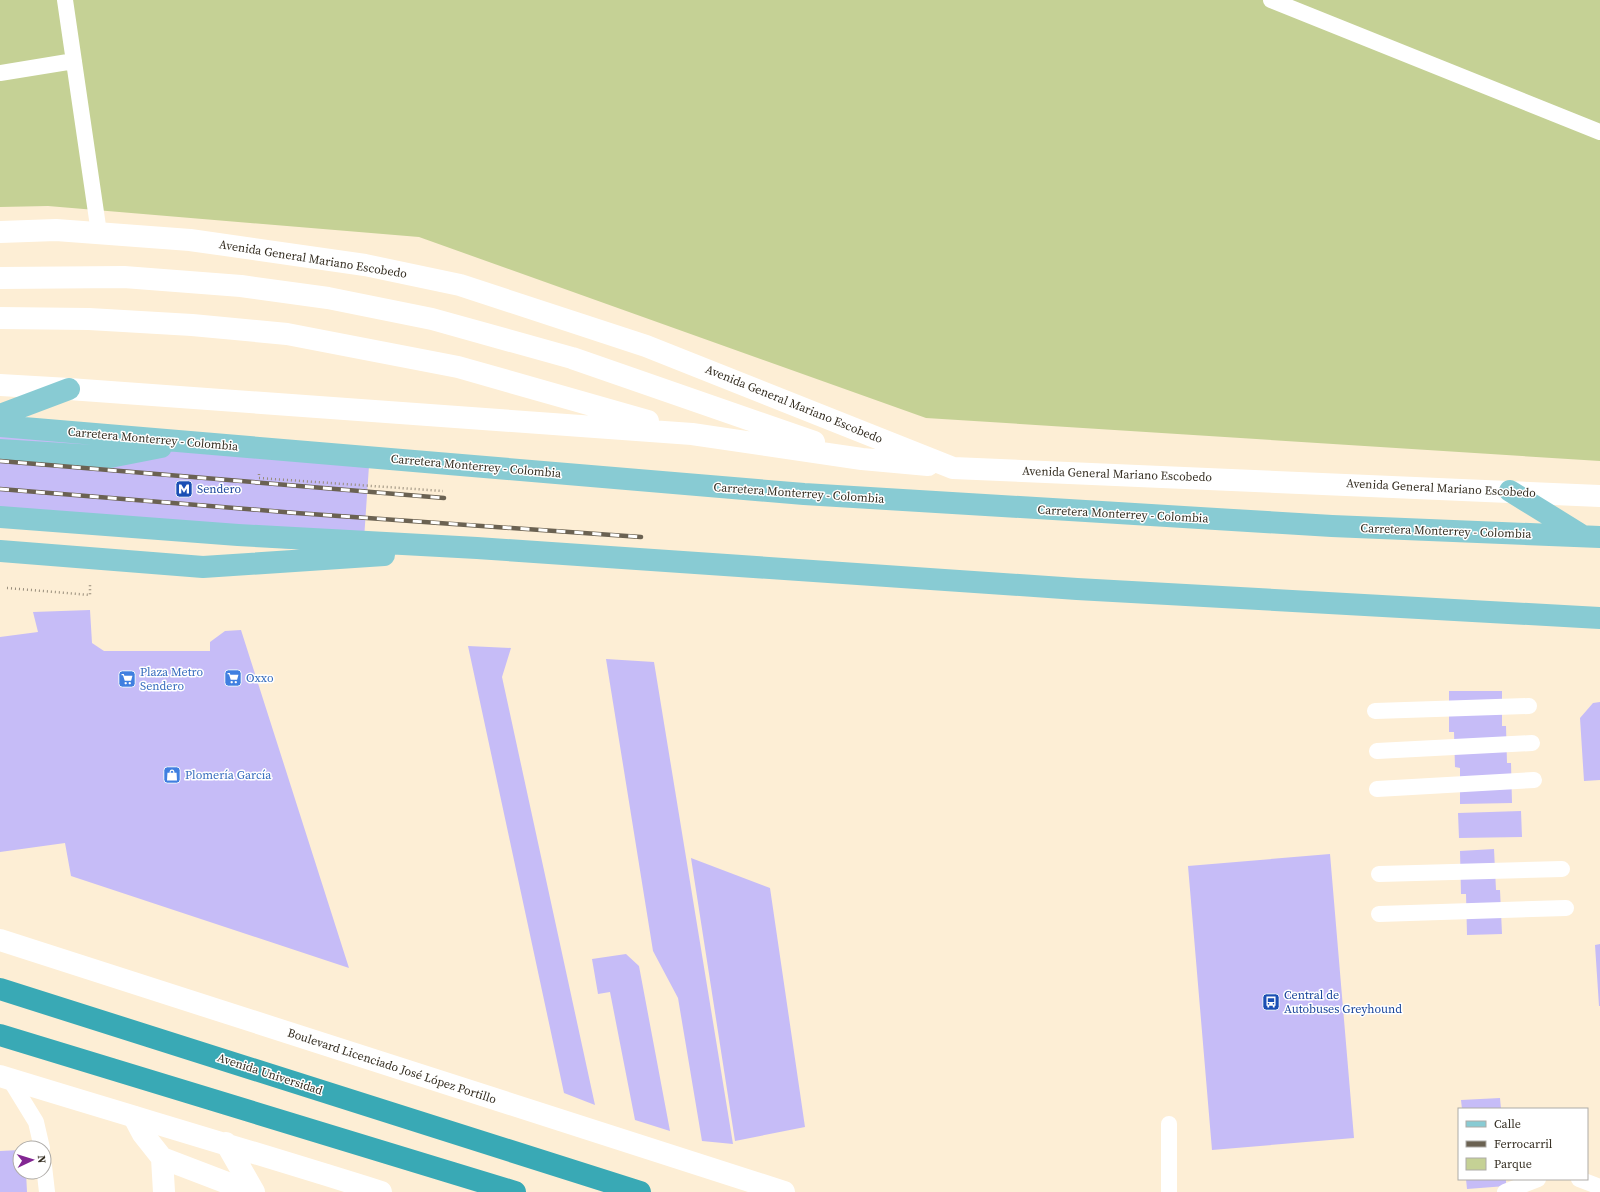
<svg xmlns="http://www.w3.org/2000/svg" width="1600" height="1192" font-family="'Source Serif 4',serif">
<rect width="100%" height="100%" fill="#fdeed5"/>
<path fill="#c5d195" d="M0,0H1600V461L926,418L419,237L48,206L0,207Z"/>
<path fill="#c6bcf7" d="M0,423L370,451L363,554L0,527Z
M90,610L92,643L104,651H210V642L225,631L241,630L349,968L71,876L65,843L0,852V637L38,632L33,612Z
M468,646L511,648L502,677L595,1105L564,1093Z
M606,659L654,662L733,1144L702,1141L678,998L653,951Z
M1449,691H1502V726H1506L1507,763H1511L1512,803L1460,804V768L1455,767L1454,732H1449Z
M1600,702V780L1584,781L1580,718L1593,703Z
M1521,811L1522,837L1459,838L1458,813Z
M1494,849L1496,890H1500L1502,934L1467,935L1466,894H1461L1460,851Z
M1330,854L1354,1138L1212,1150L1188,866Z
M691,858L770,888L805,1127L735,1141Z
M1600,944V1006H1599L1595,945Z
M626,954L639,966L670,1131L635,1120L610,992L598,994L592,959Z
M1500,1098L1501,1109H1462L1461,1100Z
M20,1150V1172H26L27,1192H0V1151Z
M1466,1179H1506V1186L1467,1189Z"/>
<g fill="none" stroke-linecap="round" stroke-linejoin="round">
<path stroke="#978c7a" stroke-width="2.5" stroke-dasharray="1 3" stroke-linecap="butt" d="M259,474V478L443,491
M7,588L90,595V584"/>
<path stroke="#fff" stroke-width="16" d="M65,0L99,233
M1271,0L1600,132
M0,73L74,61
M1375,711L1529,706
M1377,751L1532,743
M1377,789L1534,780
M1379,874L1562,869
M1379,914L1566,908
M9,1078L36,1122L42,1148
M44,1166L47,1192
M1579,1179L1600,1187
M1169,1192V1124
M1505,1192L1538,1179"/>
<path stroke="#fff" stroke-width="22" d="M134,1117L143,1134L162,1158L251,1192
M162,1158L164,1192"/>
<path stroke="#fff" stroke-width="22" d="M0,232L56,230L190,240L365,265L460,285L646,346L953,468L1600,496
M0,278L124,277L241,286L328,298L432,319L572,358L814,442
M0,318L89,319L192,325L287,334L458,367L648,421
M0,385L69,389L692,434L862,459L928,465
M0,940L784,1192
M0,1076C127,1115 254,1152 381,1192
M226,1143L254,1192"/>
<path stroke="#88cbd3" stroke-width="22" d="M0,415L69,389
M0,426L804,494L1332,526L1600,537
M0,450L110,457L161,447
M1510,491L1583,536
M0,517L238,535L477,548L1077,589L1600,618
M0,551L203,567L384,555"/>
<path stroke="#39a9b5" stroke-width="22" d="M0,989L640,1192
M0,1035L515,1192"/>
<defs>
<path id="rail" d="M0,461L444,498
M0,489L296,513L641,537"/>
</defs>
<use href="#rail" stroke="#6b6252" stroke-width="4.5"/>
<use href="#rail" stroke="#fff" stroke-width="3" stroke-dasharray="9" stroke-linecap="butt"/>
</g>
<defs>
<symbol id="metro-square" viewBox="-11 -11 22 22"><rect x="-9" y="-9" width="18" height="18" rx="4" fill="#1a4fb4" stroke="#fff"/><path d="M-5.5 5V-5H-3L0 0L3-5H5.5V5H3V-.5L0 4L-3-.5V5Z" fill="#fff"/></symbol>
<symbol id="supermarket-square" viewBox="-11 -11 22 22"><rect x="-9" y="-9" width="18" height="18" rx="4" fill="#3f7fe0" stroke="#fff"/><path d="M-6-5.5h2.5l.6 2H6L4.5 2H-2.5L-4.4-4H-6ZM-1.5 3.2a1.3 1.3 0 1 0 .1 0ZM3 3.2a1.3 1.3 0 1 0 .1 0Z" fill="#fff"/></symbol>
<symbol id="shop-square" viewBox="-11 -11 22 22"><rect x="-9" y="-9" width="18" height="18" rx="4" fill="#3f7fe0" stroke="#fff"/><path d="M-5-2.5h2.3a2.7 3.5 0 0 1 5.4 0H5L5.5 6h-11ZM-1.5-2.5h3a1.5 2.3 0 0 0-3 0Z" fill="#fff"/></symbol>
<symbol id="bus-square" viewBox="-11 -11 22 22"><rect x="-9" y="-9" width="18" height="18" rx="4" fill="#1a4fb4" stroke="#fff"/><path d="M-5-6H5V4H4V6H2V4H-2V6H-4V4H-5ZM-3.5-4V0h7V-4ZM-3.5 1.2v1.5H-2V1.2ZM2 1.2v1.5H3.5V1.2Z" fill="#fff"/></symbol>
</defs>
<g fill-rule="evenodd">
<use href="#metro-square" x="174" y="479" width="20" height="20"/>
<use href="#supermarket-square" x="223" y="668" width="20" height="20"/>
<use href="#supermarket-square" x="117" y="669" width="20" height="20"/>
<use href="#shop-square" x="162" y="765" width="20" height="20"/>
<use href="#bus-square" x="1261" y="992" width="20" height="20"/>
</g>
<g text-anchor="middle" stroke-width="3" stroke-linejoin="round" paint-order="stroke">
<g font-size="12" fill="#352e22" stroke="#fff">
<text transform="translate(313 259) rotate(9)" y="4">Avenida General Mariano Escobedo</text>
<text transform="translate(794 404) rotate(22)" y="4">Avenida General Mariano Escobedo</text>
<text transform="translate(153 439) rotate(5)" y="4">Carretera Monterrey - Colombia</text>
<text transform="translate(476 466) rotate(5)" y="4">Carretera Monterrey - Colombia</text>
<text transform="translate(1117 474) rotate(2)" y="4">Avenida General Mariano Escobedo</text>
<text transform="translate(1441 488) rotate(3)" y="4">Avenida General Mariano Escobedo</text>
<text transform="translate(799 493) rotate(4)" y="4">Carretera Monterrey - Colombia</text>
<text transform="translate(1123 514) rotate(3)" y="4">Carretera Monterrey - Colombia</text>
<text transform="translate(1446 531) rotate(2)" y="4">Carretera Monterrey - Colombia</text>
<text transform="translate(392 1066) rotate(18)" y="4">Boulevard Licenciado José López Portillo</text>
<text transform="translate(270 1074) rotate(18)" y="4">Avenida Universidad</text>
</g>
<g font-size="12" fill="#164399" stroke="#fff" text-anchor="start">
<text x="197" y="493">Sendero</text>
<text x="1284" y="999">Central de<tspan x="1284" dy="14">Autobuses Greyhound</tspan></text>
</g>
<g font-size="12" fill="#366cbe" stroke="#fff" text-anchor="start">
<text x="140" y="676">Plaza Metro<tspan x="140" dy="14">Sendero</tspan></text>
<text x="246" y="682">Oxxo</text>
<text x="185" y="779">Plomería García</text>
</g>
</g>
<rect x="1458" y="1108" width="130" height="72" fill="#ffffff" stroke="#aeaba7"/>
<rect x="1466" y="1121" width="20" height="6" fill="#88cbd3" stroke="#aeaba7"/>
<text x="1494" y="1128" font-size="12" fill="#352e22">Calle</text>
<rect x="1466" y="1141" width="20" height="6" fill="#6b6252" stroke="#aeaba7"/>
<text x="1494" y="1148" font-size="12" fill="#352e22">Ferrocarril</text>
<rect x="1466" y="1158" width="20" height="12" fill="#c5d195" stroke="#aeaba7"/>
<text x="1494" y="1168" font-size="12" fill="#352e22">Parque</text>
<g transform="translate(32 1160) rotate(86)"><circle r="19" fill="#ffffff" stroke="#aeaba7"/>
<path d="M0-3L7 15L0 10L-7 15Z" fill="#822692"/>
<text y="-6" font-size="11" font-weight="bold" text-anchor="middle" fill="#352e22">N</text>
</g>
</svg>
